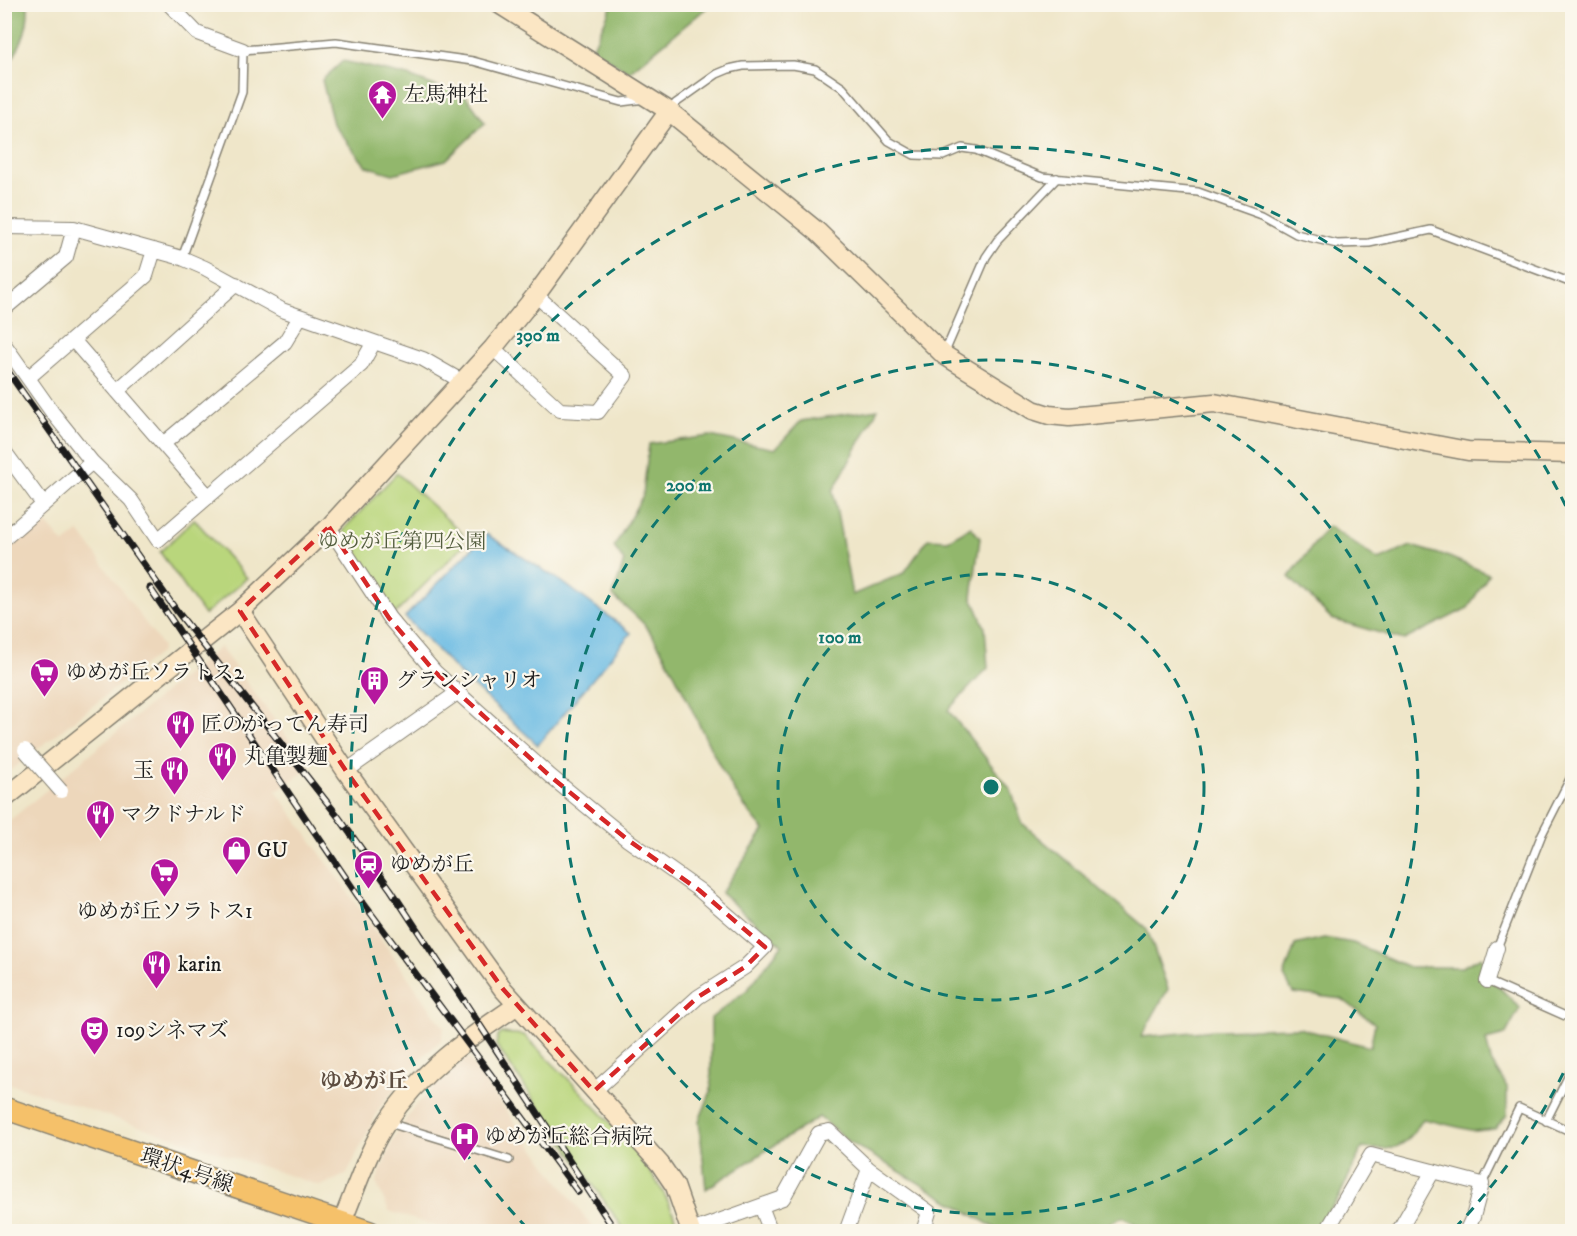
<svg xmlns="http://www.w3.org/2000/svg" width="1577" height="1236" font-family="'IM FELL DW Pica','Noto Serif JP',serif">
<rect width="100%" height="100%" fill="#fbf7ec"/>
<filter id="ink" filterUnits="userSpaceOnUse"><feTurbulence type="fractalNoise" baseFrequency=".0167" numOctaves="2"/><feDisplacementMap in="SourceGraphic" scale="12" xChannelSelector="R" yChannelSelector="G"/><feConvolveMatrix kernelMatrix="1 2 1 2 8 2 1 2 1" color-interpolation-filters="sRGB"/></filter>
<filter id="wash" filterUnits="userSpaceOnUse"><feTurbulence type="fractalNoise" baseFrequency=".008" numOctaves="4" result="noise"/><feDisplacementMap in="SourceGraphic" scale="24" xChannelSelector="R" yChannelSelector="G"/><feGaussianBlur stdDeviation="1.35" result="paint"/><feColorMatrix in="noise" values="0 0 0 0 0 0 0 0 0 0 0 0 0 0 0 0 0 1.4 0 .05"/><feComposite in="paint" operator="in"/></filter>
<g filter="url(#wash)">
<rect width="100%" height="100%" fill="#efe6c9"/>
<path fill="#edd7bb" d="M43,519L64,544L79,531L162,646L161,652L5,775V553Z
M220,647L310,768L276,791L444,1028L441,1040L416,1063L379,1108L347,1174L321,1186L5,1082L4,825Z
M467,1057L595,1231H449L389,1211L376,1183L393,1140L413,1108Z"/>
<path fill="#b9d67c" stroke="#6a794c" stroke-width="1.5" d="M397,473L462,533L463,546L395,614L344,541V529Z
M194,519L247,578L204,615L160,552Z
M502,1033L524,1035C568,1080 669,1170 678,1231H625L496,1045L498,1036Z"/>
<path fill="#92b76c" stroke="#576a44" stroke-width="1.5" d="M5,4L28,5C29,30 20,49 5,69Z
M612,5V4L710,5L629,72L592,49Z
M343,61L408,76L443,89H461L485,123L446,160L393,174L366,166L333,124L322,80Z
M878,409L833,491L852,595L904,573L928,539L948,540L971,527L980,538L972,597L985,628L988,668L948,710L1011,790L1022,823L1147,929L1168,989L1141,1037L1214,1030L1299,1028L1370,1047L1375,1024L1342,999L1293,993L1284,976L1295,945L1324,938L1353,943L1409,967H1462L1481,957L1489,977L1520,1008L1505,1035L1486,1040L1491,1061L1507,1087V1115L1495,1129L1475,1131L1423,1119C1404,1149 1397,1151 1362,1148L1338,1199L1313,1231H1148L1123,1217L1103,1226L1100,1231H1000L851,1143L819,1117L706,1189L699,1121L711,1091V1018L748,989L782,945L721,893L764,830C710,772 692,691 647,628C638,616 624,606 613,596L624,561L614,547L643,495L649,444L710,436L775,449L801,421Z
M1328,526L1379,560L1411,546L1449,557L1489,574L1468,608L1404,640L1332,619L1289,577Z"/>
<path fill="#67bae3" stroke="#426b80" stroke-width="1.5" d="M486,534L561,581L631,633L538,745L462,676L405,617Z"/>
</g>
<g filter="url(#ink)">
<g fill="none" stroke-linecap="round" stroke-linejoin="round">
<defs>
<path id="lane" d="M669,111L676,103L717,74L729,69L743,66L793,65L815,69L843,88L889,141L914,155L943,156L962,148L976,150L1042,177L1198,192L1262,215L1296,234L1337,244L1369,243L1431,230L1572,283
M182,258L242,92L243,50L336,42L473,61L621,102L645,99
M945,352L986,257L997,241L1057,178
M1497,948L1542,834L1572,775
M1487,981L1572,1019
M1546,1121L1572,1069
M389,1123L509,1160
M1482,1184L1519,1108L1572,1132"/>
<path id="street" d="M169,4L197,33L243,50
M4,227L74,228L182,258L205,268L282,310L423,359L463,382
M4,309L66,257L74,228
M73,340L208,496
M4,344L52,412L92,462L131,500L158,540L361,365L374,342
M493,348L560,410L598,412L625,376L536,295
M28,378L146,276L154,250
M117,391L236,284
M163,444L285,342L300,317
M4,451L43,504
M329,527L389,618L435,672L550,776L628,840L699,890L765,947L745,967L698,997L594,1091
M4,539L92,462
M346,771L457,693
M1487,981L1497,948
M761,1206L771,1232
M691,1231L783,1198L819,1133L829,1131L869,1169L929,1212L923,1232
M846,1232L869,1169
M1326,1232L1371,1155L1482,1184L1473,1217L1466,1232
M1398,1232L1433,1171"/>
<path id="secondary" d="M499,4L669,111L818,232L944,355L1033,410L1049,415L1069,417L1214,403L1468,451L1572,454
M240,611L346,771L503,989L660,1164L675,1186L691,1232
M4,799L240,611L329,527L493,348L536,295L669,111
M342,1222C356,1189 367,1152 387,1122C420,1071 467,1039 516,1006"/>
<path id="primary" d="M4,1108L370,1232"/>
</defs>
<use href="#lane" stroke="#868172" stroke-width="10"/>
<use href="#street" stroke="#868172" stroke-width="16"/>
<use href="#secondary" stroke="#868172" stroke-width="21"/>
<use href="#primary" stroke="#868172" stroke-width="24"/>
<use href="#lane" stroke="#fff" stroke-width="7"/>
<use href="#street" stroke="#fff" stroke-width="14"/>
<use href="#secondary" stroke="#fbe6c4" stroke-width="18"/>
<use href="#primary" stroke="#f5c16b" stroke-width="21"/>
<defs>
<path id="rail" d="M4,366L176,610L337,815L391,890L616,1232
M150,588L358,896L578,1192"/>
</defs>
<use href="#rail" stroke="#1c1c1c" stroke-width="7"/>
<use href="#rail" stroke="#fbf7ec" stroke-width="4.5" stroke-dasharray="14" stroke-linecap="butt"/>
<defs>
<path id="street-bridge" d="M25,750L61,791"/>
</defs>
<use href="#street-bridge" stroke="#868172" stroke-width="16" stroke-linecap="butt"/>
<use href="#street-bridge" stroke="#fff" stroke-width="14"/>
</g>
</g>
<path fill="none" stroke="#d62828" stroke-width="4.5" stroke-dasharray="12 8" stroke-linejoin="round" d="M329,527L389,618L435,672L550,776L628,840L699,890L765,947L745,967L698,997L594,1091L503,989L346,771L240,611Z"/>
<g fill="none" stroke="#0f766e" stroke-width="3" stroke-dasharray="10 8">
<circle cx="991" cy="787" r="213"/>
<circle cx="991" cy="787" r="427"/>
<path d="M1571 1057A640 640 0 0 1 1455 1228M527 1228A640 640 0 1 1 1571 517"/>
</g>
<defs>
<symbol id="temple-pin" viewBox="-11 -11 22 30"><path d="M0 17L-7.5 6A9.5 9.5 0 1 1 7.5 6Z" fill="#b5179e" stroke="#fbf7ec"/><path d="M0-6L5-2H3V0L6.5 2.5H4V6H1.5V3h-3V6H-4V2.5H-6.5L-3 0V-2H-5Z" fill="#fff"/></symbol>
<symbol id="supermarket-pin" viewBox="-11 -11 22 30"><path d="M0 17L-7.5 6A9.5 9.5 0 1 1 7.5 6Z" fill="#b5179e" stroke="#fbf7ec"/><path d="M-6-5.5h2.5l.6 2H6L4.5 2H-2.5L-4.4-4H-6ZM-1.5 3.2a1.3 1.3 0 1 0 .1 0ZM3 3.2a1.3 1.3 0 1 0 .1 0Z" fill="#fff"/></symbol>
<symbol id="building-pin" viewBox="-11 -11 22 30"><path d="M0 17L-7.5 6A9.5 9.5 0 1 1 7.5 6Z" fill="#b5179e" stroke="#fbf7ec"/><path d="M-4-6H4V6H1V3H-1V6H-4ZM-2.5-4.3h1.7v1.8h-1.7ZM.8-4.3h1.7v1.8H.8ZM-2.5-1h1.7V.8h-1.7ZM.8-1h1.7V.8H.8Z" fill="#fff"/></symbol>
<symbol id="restaurant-pin" viewBox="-11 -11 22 30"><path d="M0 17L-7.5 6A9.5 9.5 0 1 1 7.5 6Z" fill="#b5179e" stroke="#fbf7ec"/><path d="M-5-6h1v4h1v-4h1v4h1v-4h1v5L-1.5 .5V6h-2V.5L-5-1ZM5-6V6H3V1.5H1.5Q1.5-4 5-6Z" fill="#fff"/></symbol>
<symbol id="shop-pin" viewBox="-11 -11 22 30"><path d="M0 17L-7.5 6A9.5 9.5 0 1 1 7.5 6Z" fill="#b5179e" stroke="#fbf7ec"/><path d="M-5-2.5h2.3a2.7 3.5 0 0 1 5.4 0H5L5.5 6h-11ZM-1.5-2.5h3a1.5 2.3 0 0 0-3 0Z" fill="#fff"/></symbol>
<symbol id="station-pin" viewBox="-11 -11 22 30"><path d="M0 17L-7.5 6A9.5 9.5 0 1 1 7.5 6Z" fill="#b5179e" stroke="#fbf7ec"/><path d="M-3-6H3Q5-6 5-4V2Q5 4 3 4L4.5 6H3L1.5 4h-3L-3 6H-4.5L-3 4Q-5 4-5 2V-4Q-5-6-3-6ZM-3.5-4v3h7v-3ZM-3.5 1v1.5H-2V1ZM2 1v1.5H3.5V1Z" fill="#fff"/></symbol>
<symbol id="theatre-pin" viewBox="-11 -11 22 30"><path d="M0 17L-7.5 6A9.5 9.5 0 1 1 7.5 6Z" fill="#b5179e" stroke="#fbf7ec"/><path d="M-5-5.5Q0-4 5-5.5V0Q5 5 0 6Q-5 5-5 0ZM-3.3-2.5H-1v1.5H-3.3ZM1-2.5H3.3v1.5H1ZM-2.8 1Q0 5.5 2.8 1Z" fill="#fff"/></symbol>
<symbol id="hospital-pin" viewBox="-11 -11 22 30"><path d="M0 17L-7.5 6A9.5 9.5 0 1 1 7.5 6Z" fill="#b5179e" stroke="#fbf7ec"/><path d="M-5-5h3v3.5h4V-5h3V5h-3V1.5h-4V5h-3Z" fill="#fff"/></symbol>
</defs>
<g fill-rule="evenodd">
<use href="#temple-pin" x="366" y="78" width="33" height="45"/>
<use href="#supermarket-pin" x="28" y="656" width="33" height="45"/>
<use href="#building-pin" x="358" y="664" width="33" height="45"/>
<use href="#restaurant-pin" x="164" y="708" width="33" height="45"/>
<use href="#restaurant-pin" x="206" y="740" width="33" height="45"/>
<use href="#restaurant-pin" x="158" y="754" width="33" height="45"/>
<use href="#restaurant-pin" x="84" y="798" width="33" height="45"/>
<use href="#shop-pin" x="220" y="834" width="33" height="45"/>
<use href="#station-pin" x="352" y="848" width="33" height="45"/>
<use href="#supermarket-pin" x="148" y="856" width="33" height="45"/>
<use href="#restaurant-pin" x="140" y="948" width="33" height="45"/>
<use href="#theatre-pin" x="78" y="1014" width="33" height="45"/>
<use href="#hospital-pin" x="448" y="1120" width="33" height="45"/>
</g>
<g text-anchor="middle" stroke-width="4.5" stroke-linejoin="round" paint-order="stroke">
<g font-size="21" fill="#1c1c1c" stroke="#fbf7ec" text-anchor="start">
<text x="404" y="101">左馬神社</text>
<text x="66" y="679">ゆめが丘ソラトス2</text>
<text x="396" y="687">グランシャリオ</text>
<text x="201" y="731">匠のがってん寿司</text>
<text x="244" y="763">丸亀製麺</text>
<text x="154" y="777" text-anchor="end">玉</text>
<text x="121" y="821">マクドナルド</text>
<text x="257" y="857">GU</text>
<text x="390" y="871">ゆめが丘</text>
<text x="165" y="918" text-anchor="middle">ゆめが丘ソラトス1</text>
<text x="178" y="971">karin</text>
<text x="116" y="1037">109シネマズ</text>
<text x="485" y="1143">ゆめが丘総合病院</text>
</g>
<g font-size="21" fill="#535d3e" stroke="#fbf7ec">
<text x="402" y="548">ゆめが丘第四公園</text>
</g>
<g font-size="21" fill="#1c1c1c" stroke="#fbf7ec">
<text transform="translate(187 1170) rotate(19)" y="7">環状4号線</text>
</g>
<g font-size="22" font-weight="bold" fill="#5d4d40" stroke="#fbf7ec">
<text x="364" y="1088">ゆめが丘</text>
</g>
</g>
<circle cx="991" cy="787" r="9" fill="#0f766e" stroke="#fbf7ec" stroke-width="3"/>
<g font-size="18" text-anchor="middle" font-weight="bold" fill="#0f766e" stroke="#fbf7ec" stroke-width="4.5" stroke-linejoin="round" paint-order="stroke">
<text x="538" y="341">300 m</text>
<text x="689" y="491">200 m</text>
<text x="840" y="643">100 m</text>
</g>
<rect width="1577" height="1236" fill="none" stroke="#fbf7ec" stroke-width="24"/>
</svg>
